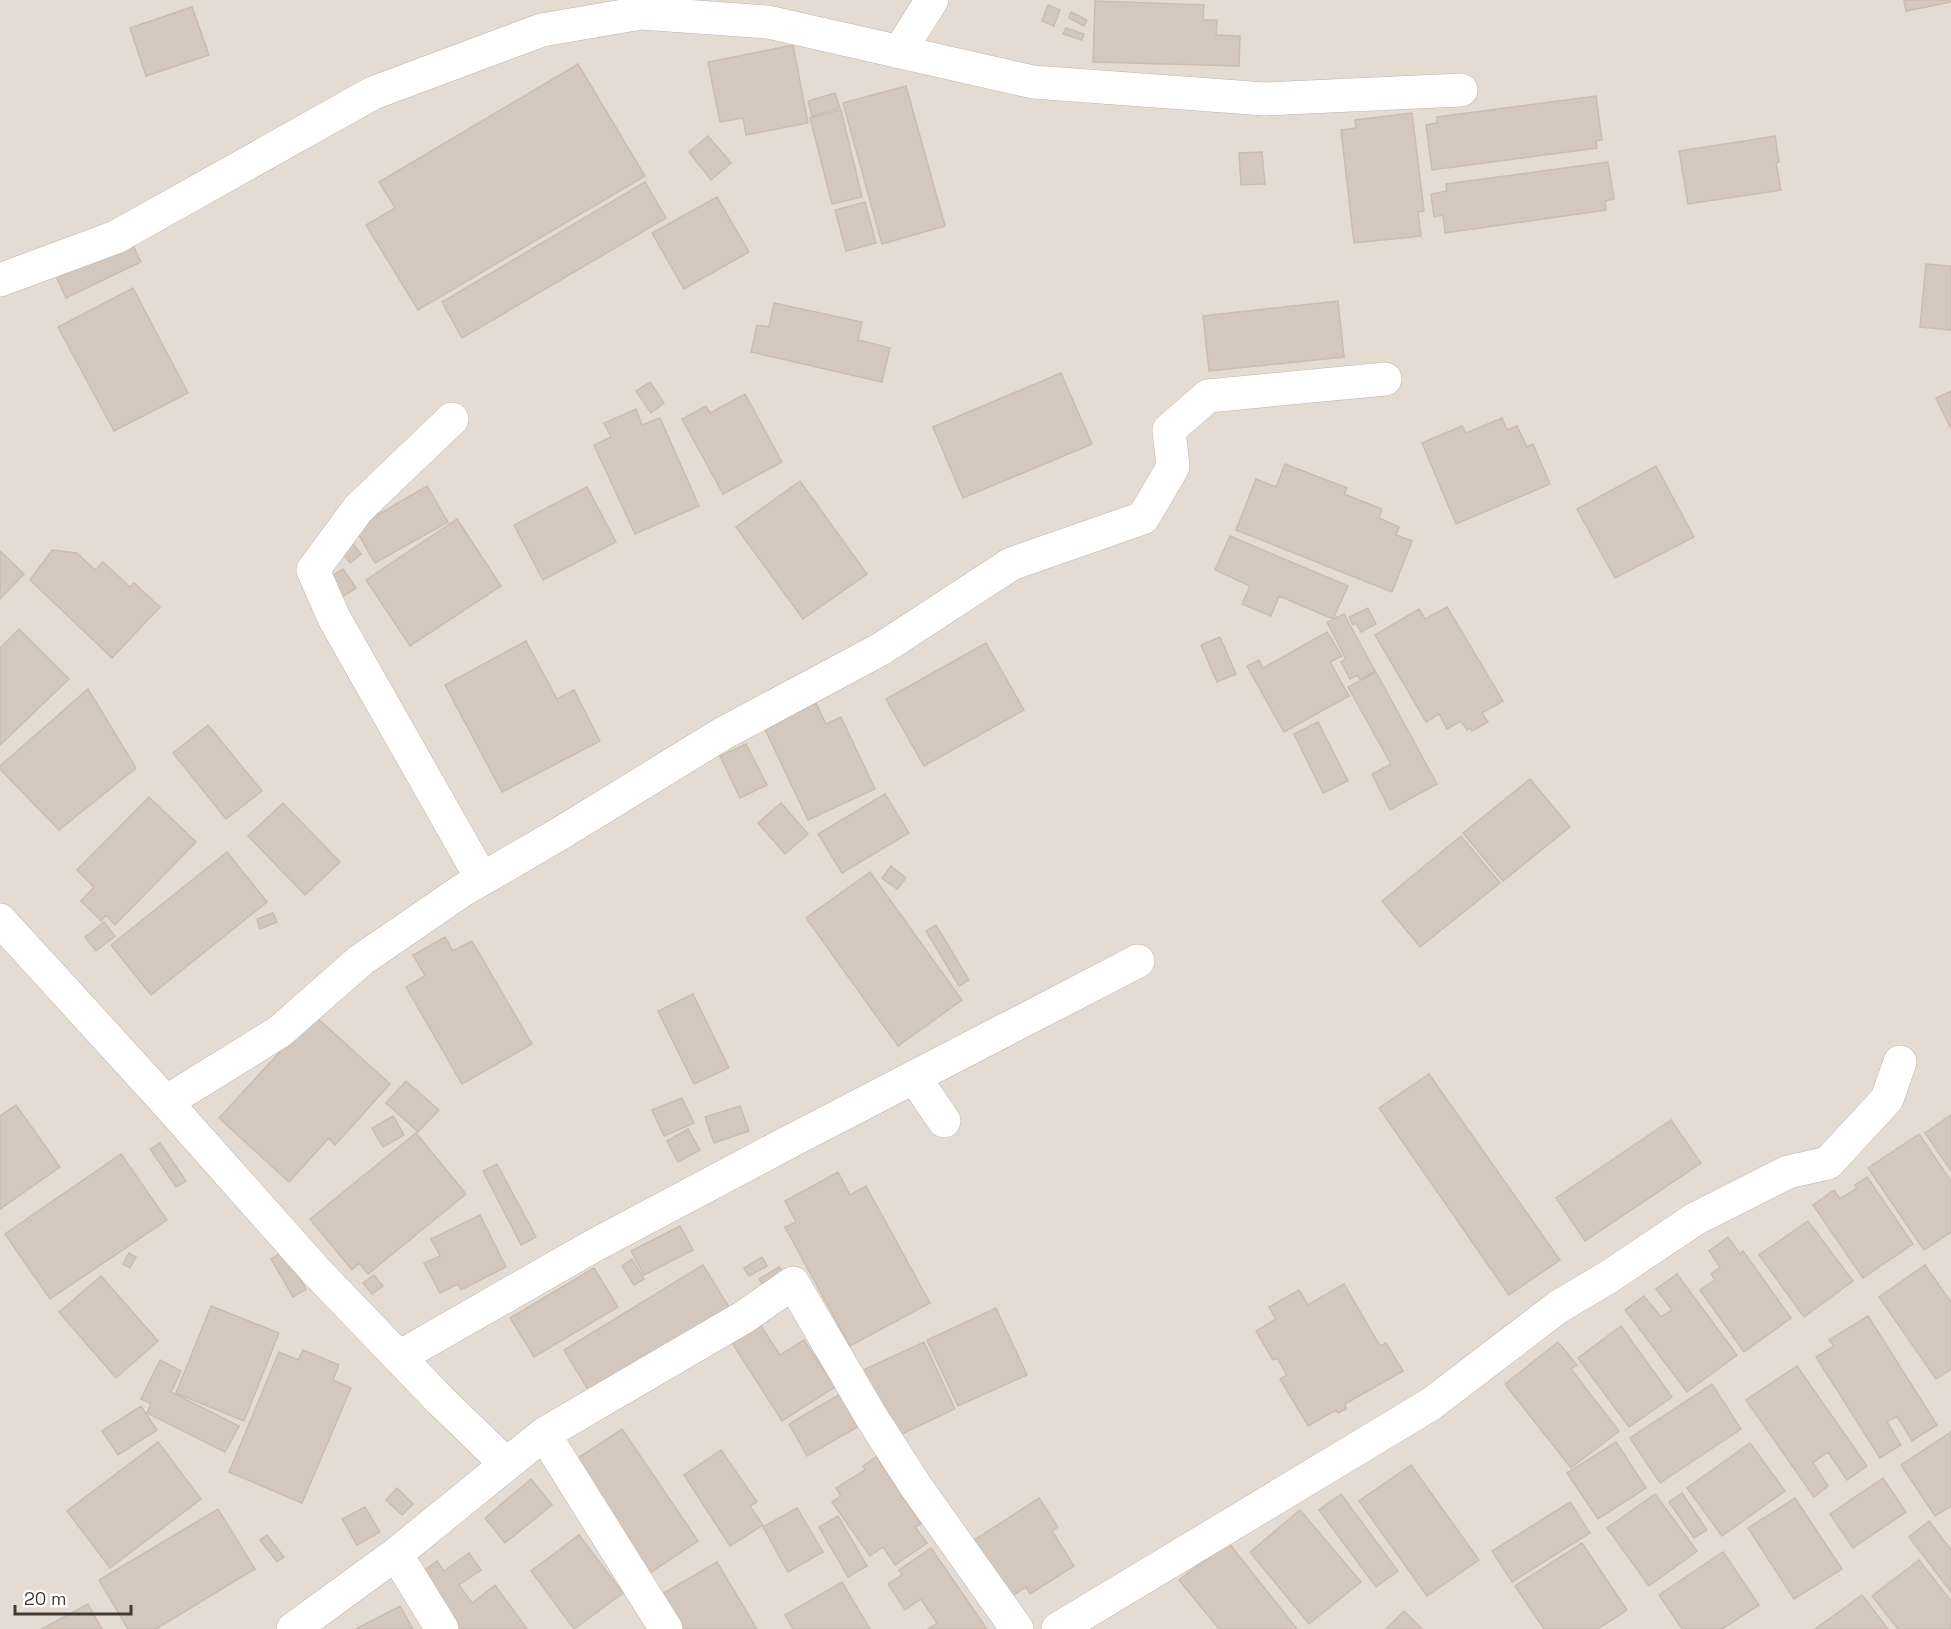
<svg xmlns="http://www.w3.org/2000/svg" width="1951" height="1629" font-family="'Space Grotesk',sans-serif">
<rect width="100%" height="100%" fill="#f0ebe5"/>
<path fill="#e4dcd3" d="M0,0H1951V1629H0Z"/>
<path fill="#d4c8be" stroke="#cbbcaf" stroke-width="1.5" d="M1904,0H1951V2L1906,11Z
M1095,1L1204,5L1203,20H1217L1216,35L1240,36L1239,66L1093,62Z
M1048,5L1060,10L1054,26L1042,21Z
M192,7L209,55L146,76L130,28Z
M1071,12L1087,20L1084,26L1069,18Z
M1066,28L1084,34L1082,40L1063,34Z
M793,45L808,123L746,135L743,118L720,122L708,62Z
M578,64L645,176L418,310L366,225L395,208L379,182Z
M906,86L945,226L882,244L843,103Z
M835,93L840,108L812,116L808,101Z
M1596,96L1602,140L1596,141L1597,148L1432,170L1426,125L1437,123V117Z
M841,110L862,197L832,204L810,118Z
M1412,113L1424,211L1418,212L1421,236L1354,243L1341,130L1356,128L1355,120Z
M708,136L731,163L711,180L689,152Z
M1775,136L1779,162L1776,163L1781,190L1688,204L1679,151Z
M1262,152L1265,184L1241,185L1239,153Z
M1608,162L1614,199L1605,201L1606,210L1445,233L1443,215L1434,217L1431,194L1447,191L1446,184Z
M645,182L666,218L462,338L442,302Z
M717,197L749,252L684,289L652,233Z
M865,202L876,243L846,251L835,210Z
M131,241L141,262L66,298L56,276Z
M1926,264L1951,266V330L1920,327Z
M133,288L188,393L114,431L58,327Z
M1338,301L1344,357L1209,371L1203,316Z
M774,303L862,322L858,340L890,348L882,382L751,352L757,325L769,327Z
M1061,373L1092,444L963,498L933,427Z
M650,382L664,403L651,413L636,391Z
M1951,391V429L1936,398Z
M745,394L782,462L723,494L682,419L706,406L710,413Z
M636,409L642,425L660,418L699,506L635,534L594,445L611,437L604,423Z
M1502,418L1507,430L1517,426L1527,447L1533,444L1550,484L1456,524L1422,443L1462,426L1466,433Z
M1285,464L1347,488L1344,494L1382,509L1379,518L1399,527L1396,535L1412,541L1392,592L1236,530L1256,479L1276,487Z
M1656,466L1694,537L1615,578L1577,509Z
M800,481L867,574L803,619L736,527Z
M427,486L448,522L375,563L355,528Z
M587,487L616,542L543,580L514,525Z
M457,519L501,586L410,646L366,580Z
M1230,536L1348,586L1333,619L1279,596L1271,616L1242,604L1250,586L1215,570Z
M352,543L361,554L350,563L341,551Z
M52,550L77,553L95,570L103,562L130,587L134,583L160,607L112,658L30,580Z
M0,551L24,574L0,599Z
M343,569L356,588L338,600L324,581Z
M1447,607L1503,701L1482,713L1488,722L1472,731L1470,728L1467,730L1461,721L1447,729L1439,714L1426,722L1375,635L1419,609L1425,619Z
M1368,608L1376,624L1361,632L1356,623L1353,625L1349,617Z
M1344,614L1375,671L1360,680L1358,675L1350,679L1341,662L1346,659L1327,622Z
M19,629L69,679L0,745V648Z
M1327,632L1342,656L1330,662L1349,696L1284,732L1247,666L1259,660L1263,668Z
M1220,637L1236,674L1217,682L1201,645Z
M526,641L557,699L574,690L600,741L502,792L445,685Z
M986,643L1024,710L924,766L886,699Z
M1376,672L1437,784L1390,810L1372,774L1391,764L1348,687Z
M88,689L136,768L59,830L0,769V766Z
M816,703L826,724L841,717L875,789L808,820L764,727Z
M1318,722L1348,781L1323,793L1294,734Z
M208,725L262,791L226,819L173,753Z
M746,744L767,785L740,798L720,756Z
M1530,779L1570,827L1503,881L1463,833Z
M885,794L909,833L842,873L818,834Z
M149,797L196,842L115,925L106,915L101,921L81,901L94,887L77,870Z
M283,803L340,862L305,895L248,836Z
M781,803L808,834L785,854L758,823Z
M1461,836L1500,883L1420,947L1382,901Z
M227,852L267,902L151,995L111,945Z
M891,866L906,878L897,889L882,878Z
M870,872L962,1000L898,1046L806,918Z
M273,913L277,922L260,929L257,919Z
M104,922L115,936L96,951L85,937Z
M936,925L969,980L959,986L926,931Z
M445,937L453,951L472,941L532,1044L462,1084L406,987L425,976L413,955Z
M693,994L729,1068L694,1084L658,1011Z
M314,1015L390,1084L335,1145L329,1138L289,1182L219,1118Z
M1429,1074L1560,1260L1509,1295L1379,1108Z
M406,1081L439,1110L418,1132L386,1103Z
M682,1098L694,1123L664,1136L652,1110Z
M16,1105L60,1167L0,1209V1116Z
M740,1106L749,1131L714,1143L705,1117Z
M1951,1115V1171L1925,1133Z
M393,1116L404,1135L383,1147L372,1128Z
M1671,1120L1701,1163L1585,1241L1556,1198Z
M688,1129L700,1150L678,1162L667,1141Z
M416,1133L466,1194L368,1274L359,1263L352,1270L310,1219Z
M1919,1134L1951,1181V1232L1924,1250L1868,1168Z
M160,1143L186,1181L176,1187L150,1149Z
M121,1154L167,1220L50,1299L5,1234Z
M497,1164L536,1237L521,1245L483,1171Z
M838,1172L850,1195L866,1186L930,1303L850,1346L785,1227L796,1222L785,1201Z
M1867,1177L1913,1244L1863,1278L1813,1205L1834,1190L1840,1199L1857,1188L1855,1185Z
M480,1215L506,1267L461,1290L458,1284L440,1293L424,1263L440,1256L431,1239Z
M1808,1221L1853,1281L1804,1317L1759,1255Z
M680,1226L693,1250L644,1275L631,1251Z
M1728,1237L1740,1254L1743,1251L1791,1318L1744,1352L1700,1290L1715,1280L1711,1274L1720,1267L1709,1251Z
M284,1251L306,1289L293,1297L271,1259Z
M129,1253L136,1257L130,1268L123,1264Z
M762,1257L767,1266L749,1276L744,1268Z
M632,1259L644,1279L634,1285L622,1266Z
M703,1265L734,1315L595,1401L564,1350Z
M1925,1265L1951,1302V1369L1936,1379L1879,1297Z
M779,1267L788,1280L767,1292L759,1279Z
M594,1268L618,1307L534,1357L510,1318Z
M1677,1274L1737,1355L1687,1392L1625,1310L1644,1296L1661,1317L1672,1310L1656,1289Z
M374,1275L383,1286L372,1294L363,1283Z
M101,1276L158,1341L116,1378L59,1312Z
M1344,1284L1380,1346L1386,1343L1403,1371L1345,1404L1346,1409L1338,1413L1336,1410L1308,1426L1280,1379L1287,1375L1277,1358L1273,1360L1256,1331L1276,1319L1269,1307L1299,1290L1308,1305Z
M211,1306L279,1333L244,1421L176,1393Z
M996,1308L1027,1375L958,1406L927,1340Z
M1868,1316L1937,1425L1912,1441L1897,1416L1887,1422L1901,1445L1880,1458L1816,1357L1834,1346L1829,1340Z
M755,1317L780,1355L804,1340L835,1387L782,1421L727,1335Z
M1621,1326L1672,1397L1629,1427L1578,1358Z
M924,1342L955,1409L893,1438L861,1371Z
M1558,1342L1577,1365L1571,1369L1619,1431L1571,1468L1505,1384Z
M303,1350L339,1365L333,1380L351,1388L302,1503L229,1472L279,1352L298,1360Z
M160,1360L181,1371L171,1392L239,1426L225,1452L147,1413L151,1404L141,1399Z
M1797,1366L1867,1466L1847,1480L1828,1452L1813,1463L1828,1486L1814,1497L1746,1400Z
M1712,1384L1741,1429L1660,1483L1630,1438Z
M840,1394L859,1426L807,1456L789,1424Z
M141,1406L157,1430L118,1455L102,1431Z
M622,1429L698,1541L650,1573L575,1460Z
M1951,1432V1506L1935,1516L1901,1465Z
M158,1442L201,1499L110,1568L67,1511Z
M1616,1442L1646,1488L1598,1519L1567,1473Z
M1750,1443L1785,1491L1722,1536L1687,1488Z
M721,1450L757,1502L750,1506L763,1525L730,1546L684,1475Z
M876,1457L921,1524L915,1527L927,1543L895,1565L883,1547L870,1556L832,1502L841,1496L836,1488L865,1470L863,1466Z
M1411,1465L1479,1560L1427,1596L1359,1501Z
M1883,1478L1906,1512L1853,1548L1830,1514Z
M531,1479L552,1505L505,1543L485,1518Z
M397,1488L413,1504L402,1515L386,1500Z
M1682,1493L1707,1530L1694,1538L1669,1502Z
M1341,1494L1398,1571L1376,1587L1319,1510Z
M1655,1494L1697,1551L1649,1586L1607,1528Z
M1039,1498L1058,1527L1052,1531L1074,1566L1030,1594L1026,1587L1005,1601L968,1544Z
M1795,1498L1842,1569L1794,1599L1748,1528Z
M1570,1502L1590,1533L1512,1582L1492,1551Z
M365,1507L380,1532L357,1545L342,1519Z
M797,1508L823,1552L788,1572L763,1527Z
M218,1509L255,1569L156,1629H128L99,1580Z
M1300,1510L1361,1582L1309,1624L1250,1552Z
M838,1516L867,1566L848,1577L819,1527Z
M1929,1521L1951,1550V1592L1909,1537Z
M267,1535L284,1557L277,1562L260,1540Z
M579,1535L623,1593L574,1629L531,1571Z
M1228,1542L1297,1629H1219L1179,1580Z
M1582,1543L1627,1610L1598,1629H1544L1515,1586Z
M931,1548L987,1629H928L937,1623L921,1599L905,1610L888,1584L902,1575L899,1570Z
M1723,1552L1759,1605L1722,1629H1682L1659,1595Z
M469,1553L481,1570L459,1585L472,1603L495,1585L527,1629H452L415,1577L437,1561L444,1571Z
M1919,1560L1951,1601V1629H1898L1872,1596Z
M717,1562L757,1629H683L662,1594Z
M842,1582L870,1629H793L785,1615Z
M1862,1595L1888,1629H1815Z
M88,1604L102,1629H42Z
M400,1606L413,1629H356Z
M1404,1611L1422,1629H1386Z"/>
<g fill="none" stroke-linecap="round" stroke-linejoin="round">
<defs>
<path id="minor" d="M899,52L932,0
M0,280L116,237L373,93L542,30L641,13L768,22L1033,82L1265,99L1461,90
M452,419L358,509L313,570L334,618L482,879
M0,920L166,1102L317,1272L440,1400L506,1464
M914,1077L944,1121
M166,1102L279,1032L361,960L463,890L561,833L722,734L881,649L1011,564L1143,518L1173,467L1169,430L1208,396L1385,379
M399,1357L593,1246L789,1142L1138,961
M544,1434L666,1629
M396,1554L442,1629
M293,1629L396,1554L544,1434L744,1317L793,1283L872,1418L915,1485L1017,1629
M1058,1629L1431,1404L1558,1307L1610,1276L1695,1219L1788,1172L1828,1163L1887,1099L1900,1062"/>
</defs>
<use href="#minor" stroke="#beb4ab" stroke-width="34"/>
<use href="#minor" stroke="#fff" stroke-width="33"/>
</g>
<path d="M15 1605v9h116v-9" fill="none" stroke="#423b35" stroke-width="3"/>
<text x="24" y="1605" font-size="18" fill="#423b35" stroke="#ffffff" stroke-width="4.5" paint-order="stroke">20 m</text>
</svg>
